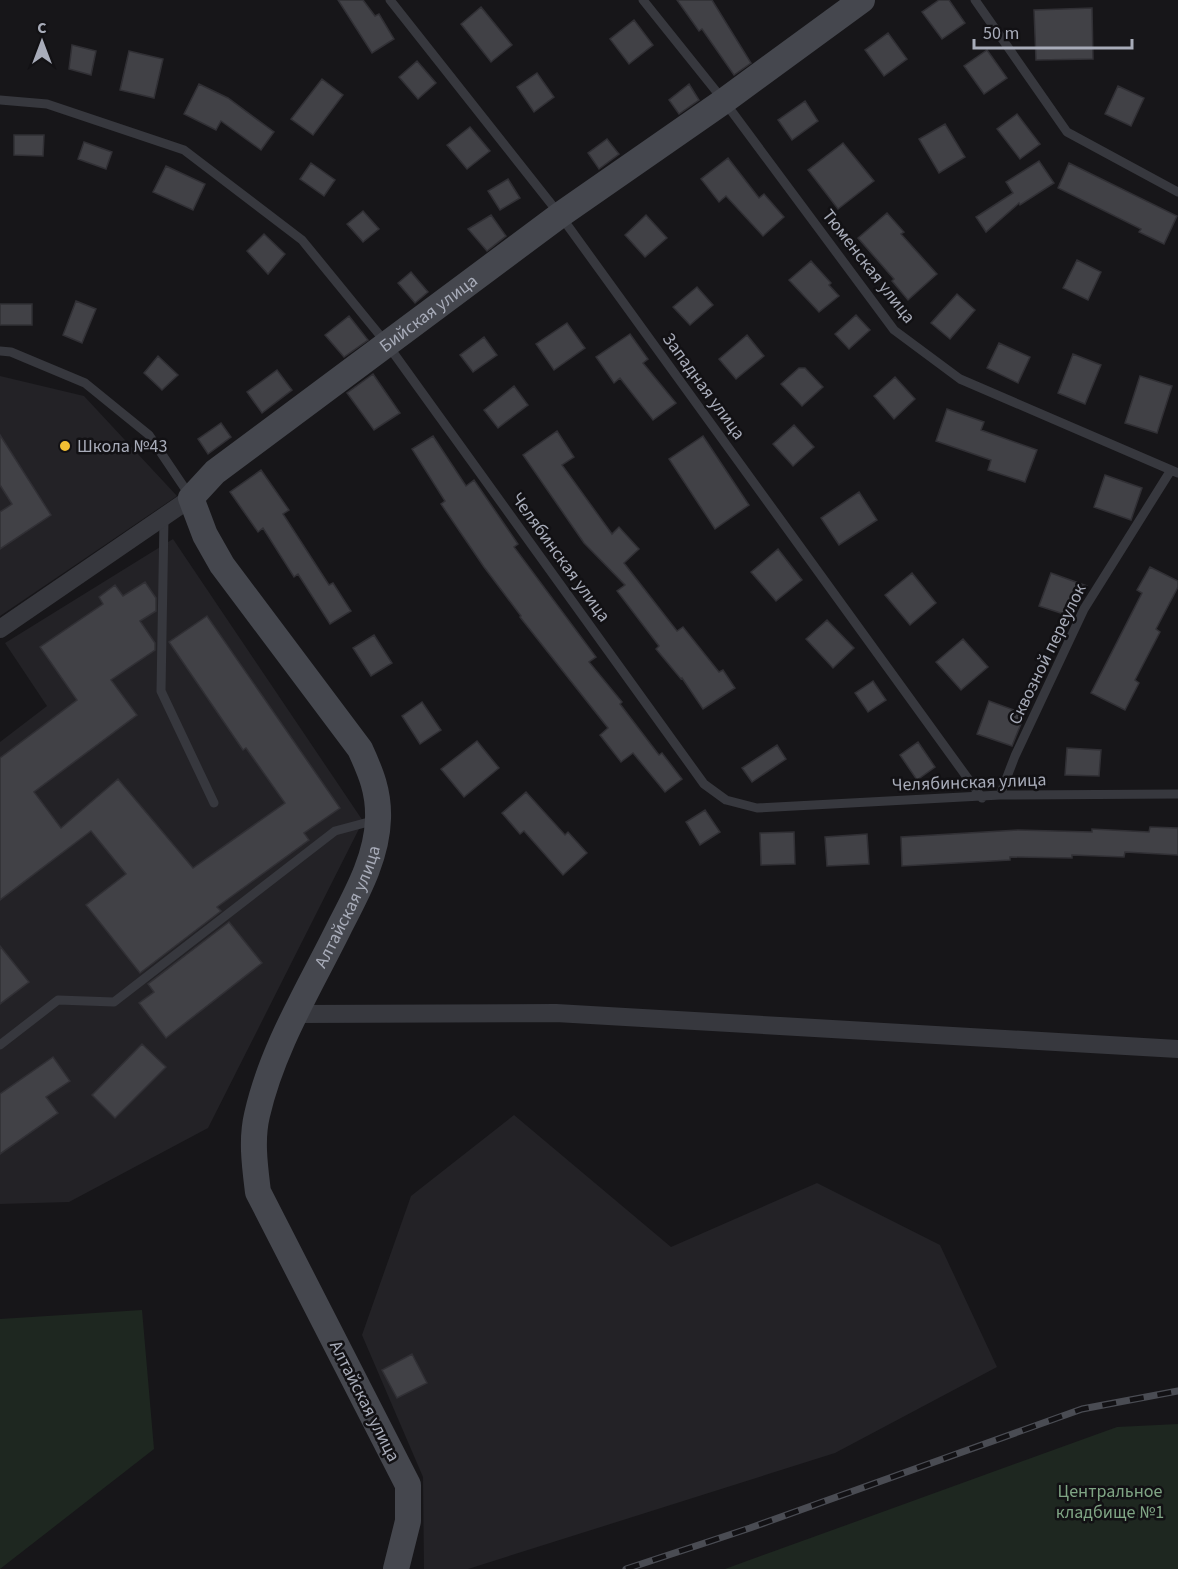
<svg xmlns="http://www.w3.org/2000/svg" width="1178" height="1569" font-family="'Source Sans 3',sans-serif">
<rect width="100%" height="100%" fill="#171619"/>
<path fill="#232226" d="M0,376L84,396L177,496L0,616Z
M173,539L363,821L208,1128L69,1202L0,1204V742L47,706L5,643Z
M514,1115L671,1247L817,1183L940,1245L997,1367L835,1453L468,1569H424L423,1477L362,1335L411,1196Z"/>
<path fill="#1e2720" d="M142,1310L154,1449L0,1569V1319Z
M1178,1424V1569H725L1117,1427Z"/>
<path fill="#414146" stroke="#313035" stroke-width="1.5" d="M338,0H363L375,16L379,14L394,39L372,53Z
M677,0H712L751,63L734,75L702,29L699,31Z
M939,0H949L965,23L942,39L922,12Z
M481,7L512,45L491,62L461,24Z
M1092,8L1093,59L1036,60L1034,10Z
M634,20L653,45L629,64L610,39Z
M888,33L907,59L884,76L865,50Z
M72,45L96,51L91,75L69,69Z
M987,50L1007,78L984,94L964,66Z
M129,51L163,59L154,98L120,90Z
M417,61L436,83L418,99L399,77Z
M537,73L554,97L534,112L517,87Z
M322,79L343,95L313,135L291,119Z
M199,84L228,98L274,132L261,150L221,121L216,130L184,114Z
M689,84L699,100L679,114L669,100Z
M1118,86L1144,98L1131,126L1105,114Z
M805,101L818,121L792,140L778,120Z
M1017,114L1040,144L1020,159L997,129Z
M945,124L965,157L939,173L919,139Z
M470,127L490,151L467,169L447,145Z
M14,135H44L43,156L14,155Z
M607,139L619,154L599,169L588,153Z
M84,142L112,152L106,169L78,159Z
M843,143L874,181L838,209L808,170Z
M728,158L759,198L764,194L784,217L763,236L726,196L719,202L701,179Z
M1039,161L1054,183L1020,205L1019,203L986,232L976,217L1013,193L1006,182Z
M311,163L335,180L324,196L300,179Z
M1069,163L1177,216L1164,244L1139,232L1141,229L1058,188Z
M166,166L205,184L193,210L153,192Z
M508,179L520,198L500,210L488,191Z
M363,211L379,229L363,242L347,224Z
M887,213L904,232L901,234L937,274L908,300L892,281L894,279L858,238Z
M491,215L506,236L487,251L468,229Z
M646,215L667,238L645,257L625,235Z
M264,234L285,254L268,274L247,251Z
M1077,260L1101,272L1088,300L1063,288Z
M811,261L831,283L829,285L839,296L819,312L789,280Z
M411,272L428,292L415,303L398,283Z
M697,287L713,305L690,325L673,307Z
M957,294L975,310L950,339L931,323Z
M76,301L96,309L82,343L63,335Z
M0,304H32V325H0Z
M856,315L870,330L849,349L835,334Z
M349,316L368,340L344,357L325,335Z
M567,323L585,348L554,370L536,344Z
M630,334L648,359L643,363L676,403L653,420L620,378L614,383L596,357Z
M747,335L764,356L736,379L719,359Z
M484,337L497,355L473,372L460,355Z
M999,343L1030,357L1018,383L987,368Z
M1073,354L1101,365L1085,404L1058,393Z
M158,356L178,375L162,390L144,373Z
M799,368H805L823,387L802,406L781,384Z
M277,370L292,390L262,413L247,392Z
M373,374L400,413L374,430L347,393Z
M1140,376L1172,386L1157,433L1125,423Z
M895,377L915,399L894,419L874,396Z
M514,386L528,405L498,428L484,410Z
M947,409L984,422L981,430L1037,450L1025,482L988,470L991,460L936,441Z
M221,423L231,437L208,454L198,439Z
M794,425L814,447L793,466L773,444Z
M557,431L574,457L562,465L612,534L619,527L639,549L624,563L677,631L683,627L719,672L723,670L735,688L703,709L682,678L681,679L656,649L659,646L617,591L625,585L584,543L523,455Z
M0,435L51,515L0,549V512L12,504L0,485Z
M433,436L466,486L474,480L518,544L514,547L596,657L589,662L622,702L620,704L659,755L662,753L682,779L665,792L633,753L621,762L600,735L608,728L520,617L521,616L484,567L441,504L445,501L412,449Z
M703,436L749,505L715,529L669,459Z
M261,470L289,510L283,514L329,585L333,583L351,611L330,624L298,574L294,577L263,528L258,532L230,492Z
M1105,475L1142,488L1131,520L1094,507Z
M859,492L877,520L839,545L821,518Z
M778,549L802,580L776,601L751,572Z
M1150,567L1178,581V587L1156,629L1160,632L1135,680L1139,683L1125,710L1091,693L1142,593L1137,590Z
M912,573L936,603L910,625L885,595Z
M1051,573L1087,586L1073,617L1039,606Z
M145,582L156,598V611L140,621L155,643V650L111,680L137,715L34,792L61,828L118,779L193,868L285,803L246,748L243,750L169,642L207,616L340,808L304,833L309,840L217,907L221,911L140,973L86,905L126,874L91,831L0,900V758L77,700L40,647L103,604L99,597L115,585L123,596Z
M827,620L854,648L833,668L806,639Z
M374,635L392,663L371,676L353,648Z
M963,639L988,667L961,690L936,662Z
M873,681L886,700L868,712L855,693Z
M989,701L1025,714L1012,746L977,734Z
M422,702L441,730L420,744L402,716Z
M477,741L499,768L464,797L441,769Z
M918,742L935,767L917,780L900,755Z
M777,745L786,759L752,782L742,768Z
M1067,748L1101,750L1099,776L1065,775Z
M526,792L565,835L568,832L587,853L563,875L524,831L520,834L502,813Z
M705,810L720,832L700,845L686,822Z
M1150,827L1178,828V855L1125,852L1124,857L1072,855V858L1010,857V860L902,866L901,837L1018,830L1092,832V829L1149,832Z
M794,832L795,864L761,865L760,833Z
M867,834L869,864L827,866L825,837Z
M229,922L262,963L166,1038L139,1003L154,992L148,984Z
M0,946L29,982L0,1004Z
M142,1044L166,1067L115,1118L92,1095Z
M53,1057L70,1081L46,1097L58,1113L0,1154V1094Z
M412,1354L427,1383L397,1398L382,1370Z"/>
<g fill="none" stroke-linecap="round" stroke-linejoin="round">
<path stroke="#37383e" stroke-width="9" d="M390,0L560,215L982,798
M643,0L724,101L894,330L960,379L1178,473
M975,0L1067,132L1178,192
M0,100L47,104L184,150L302,240L387,344L704,784L726,800L757,808L1000,795L1178,794
M0,351L11,352L85,383L149,435L190,496
M164,519L161,691L214,803
M1000,795L1015,756L1084,609L1171,470
M0,1045L58,1000L114,1002L335,831L376,820"/>
<path stroke="#37383e" stroke-width="18" d="M0,629L191,498
M296,1014L556,1013L1178,1049"/>
<path stroke="#45474e" stroke-width="26" id="s1" d="M396,1569L408,1521V1485L258,1192C255,1167 251,1140 257,1115C272,1048 310,987 340,926C357,893 377,857 378,819C379,792 371,773 360,749L222,565L205,535L191,498L215,472L560,215L724,101L862,0"/>
<defs>
<path id="rail" d="M626,1569L750,1528L1082,1409L1178,1391"/>
</defs>
<use href="#rail" stroke="#4a4c53" stroke-width="7"/>
<use href="#rail" stroke="#121114" stroke-width="4.5" stroke-dasharray="14" stroke-linecap="butt"/>
</g>
<circle fill="#f4c033" stroke="#121114" stroke-width="2" cx="65" cy="446" r="6"/>
<g text-anchor="middle" stroke-width="5" stroke-linejoin="round" paint-order="stroke">
<g font-size="18" fill="#a8acb9" stroke="#121114">
<text transform="translate(869 266) rotate(52)" y="6">Тюменская улица</text>
<text dy="6" stroke="none"><textPath href="#s1" startOffset="1492">Бийская улица</textPath></text>
<text transform="translate(704 386) rotate(54)" y="6">Западная улица</text>
<text transform="translate(561 557) rotate(54)" y="6">Челябинская улица</text>
<text transform="translate(1047 654) rotate(-64)" y="6">Сквозной переулок</text>
<text transform="translate(969 782) rotate(-2)" y="6">Челябинская улица</text>
<text dy="6" stroke="none"><textPath href="#s1" startOffset="720">Алтайская улица</textPath></text>
<text transform="translate(365 1401) rotate(63)" y="6">Алтайская улица</text>
</g>
<g font-size="18" fill="#a8acb9" stroke="#121114" text-anchor="start">
<text x="77" y="452">Школа №43</text>
</g>
<g font-size="18" fill="#7fa484" stroke="#121114">
<text x="1110" y="1497">Центральное<tspan x="1110" dy="21">кладбище №1</tspan></text>
</g>
</g>
<g transform="translate(42 42)" stroke="#121114" stroke-width="4.5" paint-order="stroke">
<path d="M0-4.5L10 22L0 15L-10 22Z" fill="#a8acb9"/>
<text y="-9" font-size="16" font-weight="bold" text-anchor="middle" fill="#a8acb9">С</text>
</g>
<path d="M974 39v9h158v-9" fill="none" stroke="#a8acb9" stroke-width="3"/>
<text x="983" y="39" font-size="18" fill="#a8acb9" stroke="#121114" stroke-width="4.5" paint-order="stroke">50 m</text>
</svg>
